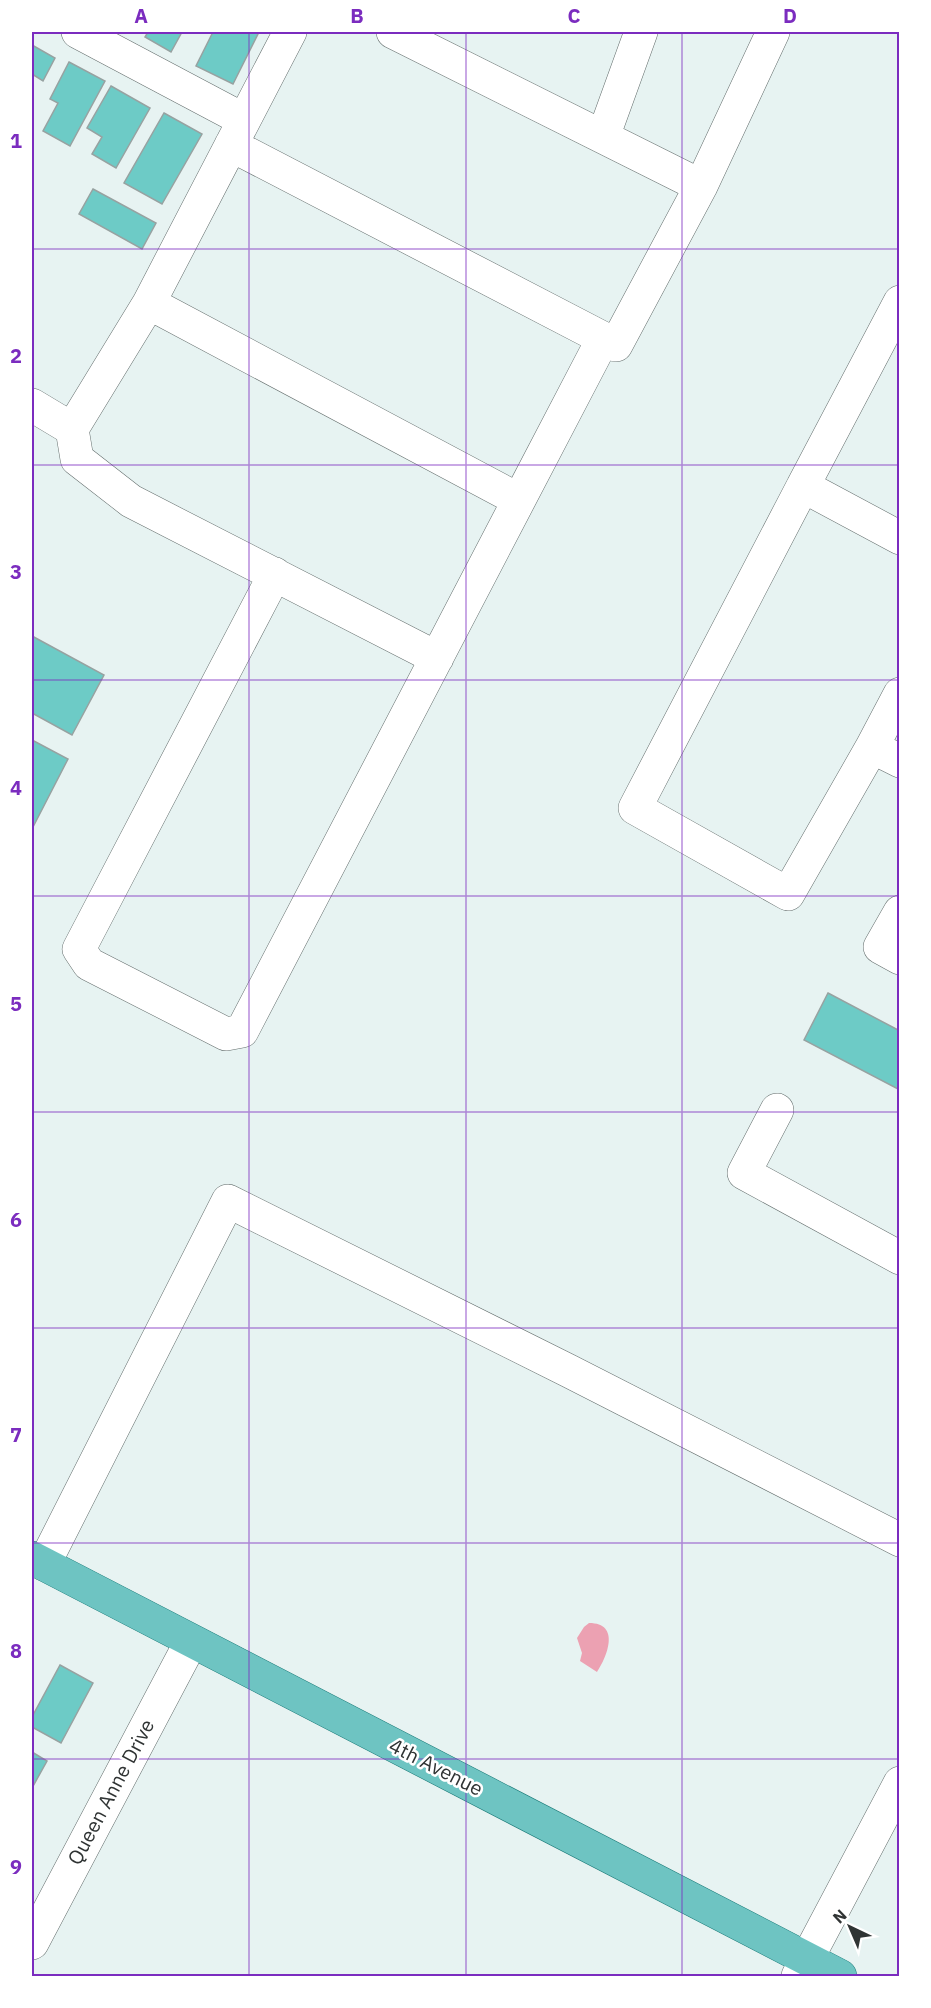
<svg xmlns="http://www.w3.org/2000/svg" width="931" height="2008" font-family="'IBM Plex Sans',sans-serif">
<rect width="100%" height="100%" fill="#e7f3f2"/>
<path fill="#eca1b2" d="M589,1623C621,1623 607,1657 597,1672L580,1661L582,1653L577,1638L584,1627Z"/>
<path fill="#6dcbc6" stroke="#97a2a1" stroke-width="1.5" d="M148,32H182L171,52L145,37Z
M213,32H259L233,84L196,66Z
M32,45L55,58L43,81L32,74Z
M69,62L105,81L70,146L43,131L58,103L50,99Z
M111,86L150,108L116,168L92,154L102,137L87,128Z
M164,113L202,134L162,204L124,183Z
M93,189L156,223L142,249L79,214Z
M32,636L104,675L72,735L32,713Z
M32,740L68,759L32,829Z
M828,993L900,1031V1090L804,1040Z
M60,1665L93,1683L61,1743L32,1727V1717Z
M32,1752L47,1761L32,1788Z"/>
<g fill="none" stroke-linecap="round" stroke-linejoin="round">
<defs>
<path id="minor" d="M78,32L244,120
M290,32L149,303L72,429L77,459L131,501L437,658
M393,32L701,186
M603,137L641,32
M231,145L616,345L701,186L773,32
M149,303L519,500
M32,405L72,429
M803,486L900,302
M900,538L803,486L635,808L788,894L872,747L900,761
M275,574L79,949L89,964L226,1034L242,1031L603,339
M872,747L900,694
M900,912L880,947L900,958
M777,1110L744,1173L900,1258
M44,1564L228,1201L569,1371L900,1540
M32,1943L191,1642
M798,1976L900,1783"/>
<path id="major" d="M32,1558L840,1976"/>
</defs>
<use href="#minor" stroke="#646e6d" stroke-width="34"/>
<use href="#major" stroke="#197876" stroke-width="34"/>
<use href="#minor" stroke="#fff" stroke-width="33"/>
<use href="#major" stroke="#6ec4c2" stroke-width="33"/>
</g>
<path fill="none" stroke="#7b2cbf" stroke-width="1.5" stroke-opacity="0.55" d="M249,32V1976M466,32V1976M682,32V1976M32,249H900M32,465H900M32,680H900M32,896H900M32,1112H900M32,1328H900M32,1543H900M32,1759H900"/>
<g text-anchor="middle" stroke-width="5" stroke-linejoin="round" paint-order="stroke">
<g font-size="20" fill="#303434" stroke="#fff">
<text transform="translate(436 1767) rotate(27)" y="7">4th Avenue</text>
<text transform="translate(111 1792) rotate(-62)" y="7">Queen Anne Drive</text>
</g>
</g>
<rect width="931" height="2008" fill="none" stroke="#ffffff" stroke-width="66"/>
<g transform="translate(850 1927) rotate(316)" stroke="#ffffff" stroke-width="4.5" paint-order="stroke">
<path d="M0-4.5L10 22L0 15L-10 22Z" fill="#303434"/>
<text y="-9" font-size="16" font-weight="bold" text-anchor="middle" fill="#303434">N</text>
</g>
<rect x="33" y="33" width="865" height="1942" fill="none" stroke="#7b2cbf" stroke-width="2"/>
<g font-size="20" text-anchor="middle" font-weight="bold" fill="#7b2cbf">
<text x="141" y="23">A</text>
<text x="357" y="23">B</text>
<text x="574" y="23">C</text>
<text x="790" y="23">D</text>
<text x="16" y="148">1</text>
<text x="16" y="363">2</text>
<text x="16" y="579">3</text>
<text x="16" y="795">4</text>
<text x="16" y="1011">5</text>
<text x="16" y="1227">6</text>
<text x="16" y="1442">7</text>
<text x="16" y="1658">8</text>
<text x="16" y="1874">9</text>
</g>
</svg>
